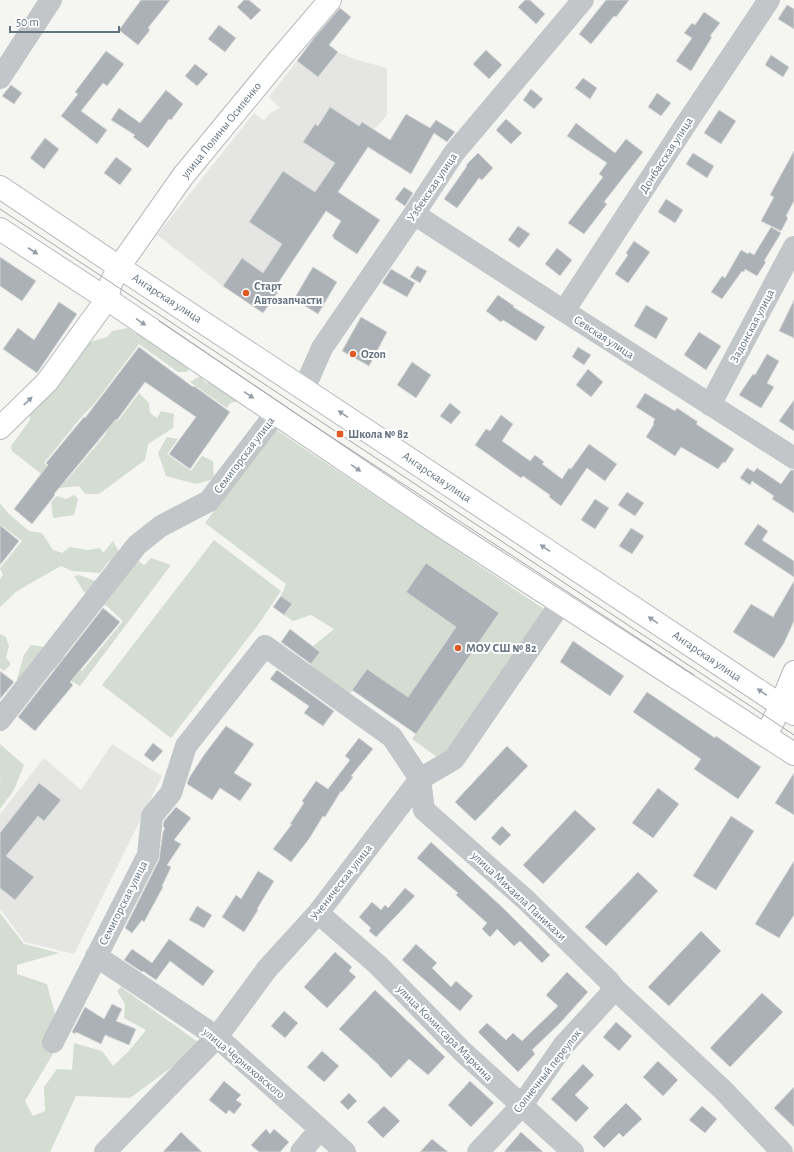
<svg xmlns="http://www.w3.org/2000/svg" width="794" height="1152" font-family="'Alegreya Sans',sans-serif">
<rect width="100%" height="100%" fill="#f5f5f1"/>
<path fill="#e5e6e4" d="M339,7L351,17L329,45L338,52L354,59L387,68V115L374,130L362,155L278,283L282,286L263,313L223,286L157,235L254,113L264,121L269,114L280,108L269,97Z
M112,744L162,776L74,954L25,942L0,909V814L44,758L81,790Z"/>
<path fill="#d5dcd2" d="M141,326L193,360L187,372H178L139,344L94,404L83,415L44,463L66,481L106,434L109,419H113L118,421L139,393L149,403L150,413L157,418L161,411L174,414L173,428L148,444L145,460L99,494H85L79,486L59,488L12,451L11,446L30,420V411L40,397L50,395L67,374L68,364L83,344L107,337L112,331L128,328L136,334Z
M211,373L249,399L230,403L227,408L190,382L200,376L207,384Z
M275,429L544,609L441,760L412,739L498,613L426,563L406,592L456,627L408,697L367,669L349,695L310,666L320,652L313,646L334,629L311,615L293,621L284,615L292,604L281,596L286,584L205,523Z
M167,437L178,439L167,454L191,471L202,456L213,461L214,479L196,484L166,476L158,453Z
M74,495L78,499L74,515L53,518L51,502L57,496L66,499Z
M0,503L8,513L29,531L42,533L53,550L62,553L70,547L87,550L100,548L103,553L113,541L122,557L108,562L100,573L72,571L61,566L17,591L0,607V579L3,575L0,568L22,541L0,524Z
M214,540L281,591L258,625L171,738L102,685Z
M130,555L144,565L151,558L171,565L80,686L71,681L53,666L24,696L17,679L24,655L31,645L51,648L59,652L82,671L123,621L107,606L98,602L84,592L74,576L79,575L95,581Z
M0,634L6,637L9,646L6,658L11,664L4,671L0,668Z
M0,744L24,765L14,790L0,809V780L1,779L0,778Z
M0,913L24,944L59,953L17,965V974L47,984L55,1014L57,1047L25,1101L33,1116L45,1111L44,1087L57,1069L72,1070L74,1043L102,1051L113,1066L128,1052L146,1030L124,1018L125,1004L117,991L121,987L202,1045L130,1098L76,1096L50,1152H0Z"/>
<path fill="#abb1b7" stroke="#d6d6d4" d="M141,0H170L148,28L150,30L138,45L119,30Z
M244,0H249L261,10L251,20L237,7Z
M525,0H530L545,14L536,24L518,7Z
M606,0H629L616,17L614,16L591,44L579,34Z
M787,5L794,9V29L778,19Z
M340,8L351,17L329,45L338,52L318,77L297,61L314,38Z
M704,12L720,23L710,36L712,37L691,71L676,61L692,38L684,33L692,23L695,25Z
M219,25L236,38L225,52L208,39Z
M486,50L502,65L489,79L473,64Z
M106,51L124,64L107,86L103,83L81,111L107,130L97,144L61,116L78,94L75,92Z
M771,55L789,67L783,77L765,65Z
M195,64L208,74L197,86L185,76Z
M583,78L597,88L590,99L575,88Z
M11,85L22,93L14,104L2,96Z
M531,89L543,99L534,109L523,100Z
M166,90L183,104L171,120L169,119L148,148L133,137L135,135L111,120L119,108L140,123Z
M657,93L671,103L661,116L648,107Z
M330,107L359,126L362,122L390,140L406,114L430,128L436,120L455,132L447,142L434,133L411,174L368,147L338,192L380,220L357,254L333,238L334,237L332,236L341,221L326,211L278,283L282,286L263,313L223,286L242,258L263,273L282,244L249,222L283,171L315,192L335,163L303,142L315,124L318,126Z
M719,110L736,121L721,144L704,133Z
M506,119L522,133L511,144L496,130Z
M576,123L615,153L626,139L643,152L604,202L607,204L584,234L568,223L603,177L599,174L607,163L567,136Z
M45,138L59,149L44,169L30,158Z
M794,151V201L786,216L788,218L781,231L761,221L774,197L770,195Z
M478,153L493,168L482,180L479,178L457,208L444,199L467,166L466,165Z
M693,153L714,166L707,178L686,164Z
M116,157L132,169L120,185L104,173Z
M404,187L413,193L405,206L395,199Z
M666,199L683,210L675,223L658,212Z
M518,226L530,234L519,248L508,240Z
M771,227L781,233L764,261L766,262L757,276L745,269L744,272L742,271L722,299L711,292L722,276L725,278L741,250L748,254L749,252L754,255Z
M634,241L650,252L628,283L615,274L628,255L626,253Z
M557,248L572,260L560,276L545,264Z
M0,257L36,281L22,301L0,286Z
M417,266L427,271L420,283L410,277Z
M313,267L337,282L318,314L294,299Z
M391,269L415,283L407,297L382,283Z
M498,295L514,306L513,307L545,327L536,341L503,320L501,322L486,311Z
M794,300V338L779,331Z
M59,302L77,314L37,373L3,349L18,328L34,340Z
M646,305L668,318L656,339L634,326Z
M361,317L387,332L369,366L342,351Z
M699,332L721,346L706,370L684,355Z
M139,347L193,387L194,386L230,412L190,469L169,454L196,417L145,382L117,420L116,419L54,494L55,495L32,524L14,509L48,465L46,463L84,417L85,418Z
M578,347L591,355L584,365L572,357Z
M767,354L779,361L767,383L774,387L761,408L739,395L753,374L755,375Z
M412,362L431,375L416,398L397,385Z
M588,369L603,382L591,397L576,385Z
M645,393L675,411L677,408L698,422L696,424L734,449L725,463L723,462L718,469L681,447L675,456L646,437L654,424L653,423L655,419L636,407Z
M794,400V431L779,421Z
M450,403L461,412L451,424L440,416Z
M501,415L513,424L502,441L530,461L535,455L544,462L542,464L562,479L569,468L571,469L589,444L617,464L605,481L587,468L561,506L549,497L550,495L523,476L521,478L475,445L486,429L490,431Z
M747,468L754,472L757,468L781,484L791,470H794V513L772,499L774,496L752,481L750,485L740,478Z
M627,492L644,503L635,516L618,505Z
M595,499L609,508L595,529L581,520Z
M758,524L768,531L762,540L794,561V577L744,544Z
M0,525L19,541L0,565Z
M631,528L644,536L632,554L619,546Z
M426,563L499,613L416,734L352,690L367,669L408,697L456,627L406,592Z
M794,581V621L784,643L774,658L733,632L751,604L773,617Z
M281,596L292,604L284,615L273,607Z
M103,608L120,622L70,682L73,685L35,731L18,717Z
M290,629L320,652L311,664L281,642Z
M573,641L624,676L610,696L560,662Z
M277,670L334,711L323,726L304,713L309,706L270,679Z
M0,671L14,682L0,699Z
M647,692L715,738L716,736L761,767L738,799L694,769L701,759L633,712Z
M226,726L254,744L234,773L252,784L240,801L220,788L212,800L187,784L189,778L204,755Z
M359,738L373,749L351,776L353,777L342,792L341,791L325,817L323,816L309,839L291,862L273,849L292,824H290L304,803L302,801L316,781L328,789L350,760L345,756Z
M153,743L163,751L153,762L144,755Z
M507,746L528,766L475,821L455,802Z
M794,773V815L775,803Z
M39,783L61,800L44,821L38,816L6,856L34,877L15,900L0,888V833Z
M658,788L679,804L653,838L632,823Z
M176,807L191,818L174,840L181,844L167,865L171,867L162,886L163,887L144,922L142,920L132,933L125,928L159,860L163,832L165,828L163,827L164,821Z
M575,810L596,829L543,884L523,865Z
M731,816L754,831L716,890L693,876Z
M502,826L511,835L500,846L491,838Z
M431,842L502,907L550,955L542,963L520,941L514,946L497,929L490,937L482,929L487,923L456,895L458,893L417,858Z
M794,861V915L779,938L755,924Z
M258,871L274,881L257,909L258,910L244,932L222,917L236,895L241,899Z
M638,872L658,891L606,946L585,927Z
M405,888L415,896L376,937L369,931L371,928L359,917L372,902L381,910L385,905L388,908Z
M197,906L212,915L204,928L189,920Z
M701,931L721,951L669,1006L648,987Z
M169,939L214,971L203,986L170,961L156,980L143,971L142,972L124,960L132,949L152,963Z
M416,944L437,963L432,968L451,987L456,981L473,996L460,1011L402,960Z
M335,952L352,967L349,971L356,977L327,1008L304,987Z
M567,972L588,992L560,1023L532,1050L535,1054L518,1072L478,1032L487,1023L506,1040L513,1033L522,1041L558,1006L546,995Z
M375,990L445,1057L428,1075L409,1059L391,1078L379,1066V1065L339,1029Z
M762,993L783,1012L730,1067L710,1048Z
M112,1004L122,1009L116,1021L136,1029L129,1045L105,1035L101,1044L76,1032L75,1034L72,1032L85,1007L104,1019Z
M284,1011L298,1023L285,1038L271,1026Z
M616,1022L632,1036L619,1051L603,1037Z
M322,1051L339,1066L324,1082L307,1067Z
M658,1061L678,1080L663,1096L643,1077Z
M583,1064L594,1075L575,1095L589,1108L576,1122L551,1099Z
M224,1081L241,1095L236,1100L242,1104L234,1114L229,1110L226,1114L209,1100Z
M470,1081L494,1103L471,1127L448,1105Z
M794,1087V1127L774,1108Z
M349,1093L357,1101L348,1110L340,1102Z
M626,1103L642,1119L623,1137L619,1133L604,1148L593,1137L608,1121Z
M384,1106L400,1121L383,1138L367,1122Z
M702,1106L717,1119L705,1133L689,1120Z
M266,1129L270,1134L274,1129L289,1142L280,1152H259L251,1145Z
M181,1132L202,1152H163Z
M521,1132L543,1152H504Z
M432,1139L448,1152H420Z"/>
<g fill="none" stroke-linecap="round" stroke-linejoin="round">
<defs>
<path id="major" d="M0,187L119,267L304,389L794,714
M0,229L107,299L437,523L794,754
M0,428L47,382L107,299L111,283L119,267L183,176L277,62L330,0
M766,736L781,705L794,672"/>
</defs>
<use href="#major" stroke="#b5b9bd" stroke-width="24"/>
<path stroke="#c2c6c9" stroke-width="22" d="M0,78L51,0
M414,214L564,311L794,458
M564,311L684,127L769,0
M304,389L322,348L414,214L454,153L583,0
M710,405L794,247
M0,720L137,545L161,526L209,501L276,413
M318,913L378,965L463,1052L573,1152
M96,956L217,1037L320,1129L345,1152
M53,1042L148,855L152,816L171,793L186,746L265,646L392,737L420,779L424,810L526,900L608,980L615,989L723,1090L782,1152
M105,1152L217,1037L267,969L318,913L420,779L454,759L561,603
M301,1152L320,1129
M478,1152L522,1105L563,1046L615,989"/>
<use href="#major" stroke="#fff" stroke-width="22"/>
<path stroke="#a3a8ae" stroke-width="1" d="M0,209L794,735
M159,321L301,417L694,675"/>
</g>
<defs><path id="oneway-solid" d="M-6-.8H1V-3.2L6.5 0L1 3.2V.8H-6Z"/></defs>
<g fill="#929da8">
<use href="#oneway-solid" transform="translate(33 251) rotate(33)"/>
<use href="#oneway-solid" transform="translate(141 322) rotate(34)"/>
<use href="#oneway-solid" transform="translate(249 395) rotate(34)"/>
<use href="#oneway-solid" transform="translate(28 401) rotate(-44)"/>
<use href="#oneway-solid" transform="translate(343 414) rotate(-146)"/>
<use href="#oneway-solid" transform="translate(356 468) rotate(34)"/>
<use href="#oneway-solid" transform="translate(545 548) rotate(-146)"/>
<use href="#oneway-solid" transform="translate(653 620) rotate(-146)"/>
<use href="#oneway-solid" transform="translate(762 692) rotate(-146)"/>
</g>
<g fill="#e05925" stroke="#fff" stroke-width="1.5">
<circle cx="246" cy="293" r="4"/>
<circle cx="353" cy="354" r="4"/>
<rect x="336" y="430" width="8" height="8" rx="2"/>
<circle cx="458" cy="648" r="4"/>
</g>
<g text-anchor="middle" stroke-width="4" stroke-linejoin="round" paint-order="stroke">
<g font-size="12" fill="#647382" stroke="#fff">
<text transform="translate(221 130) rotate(-51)" y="4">улица Полины Осипенко</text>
<text transform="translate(666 155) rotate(-57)" y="4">Донбасская улица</text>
<text transform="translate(432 187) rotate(-56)" y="4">Узбекская улица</text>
<text transform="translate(167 298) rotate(33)" y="4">Ангарская улица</text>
<text transform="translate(752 326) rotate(-62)" y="4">Задонская улица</text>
<text transform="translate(604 337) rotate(33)" y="4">Севская улица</text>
<text transform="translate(244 455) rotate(-53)" y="4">Семигорская улица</text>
<text transform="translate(437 477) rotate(34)" y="4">Ангарская улица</text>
<text transform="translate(707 656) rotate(34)" y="4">Ангарская улица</text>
<text transform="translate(341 882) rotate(-52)" y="4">Ученическая улица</text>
<text transform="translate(519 896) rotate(43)" y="4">улица Михаила Паникахи</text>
<text transform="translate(123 903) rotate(-63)" y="4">Семигорская улица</text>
<text transform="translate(445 1033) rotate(45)" y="4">улица Комиссара Маркина</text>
<text transform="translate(244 1063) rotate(40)" y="4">улица Черняховского</text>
<text transform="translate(547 1071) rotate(-52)" y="4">Солнечный переулок</text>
</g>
<g font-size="12" font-weight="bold" fill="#647382" stroke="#fff" text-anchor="start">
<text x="254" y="290">Старт<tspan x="254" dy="14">Автозапчасти</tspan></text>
<text x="361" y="358">Ozon</text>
<text x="348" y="438">Школа № 82</text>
<text x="466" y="652">МОУ СШ № 82</text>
</g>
</g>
<path d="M10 26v6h109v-6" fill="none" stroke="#647382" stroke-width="2"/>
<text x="16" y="26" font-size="12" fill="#647382" stroke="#ffffff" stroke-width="3" paint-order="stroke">50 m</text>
</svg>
